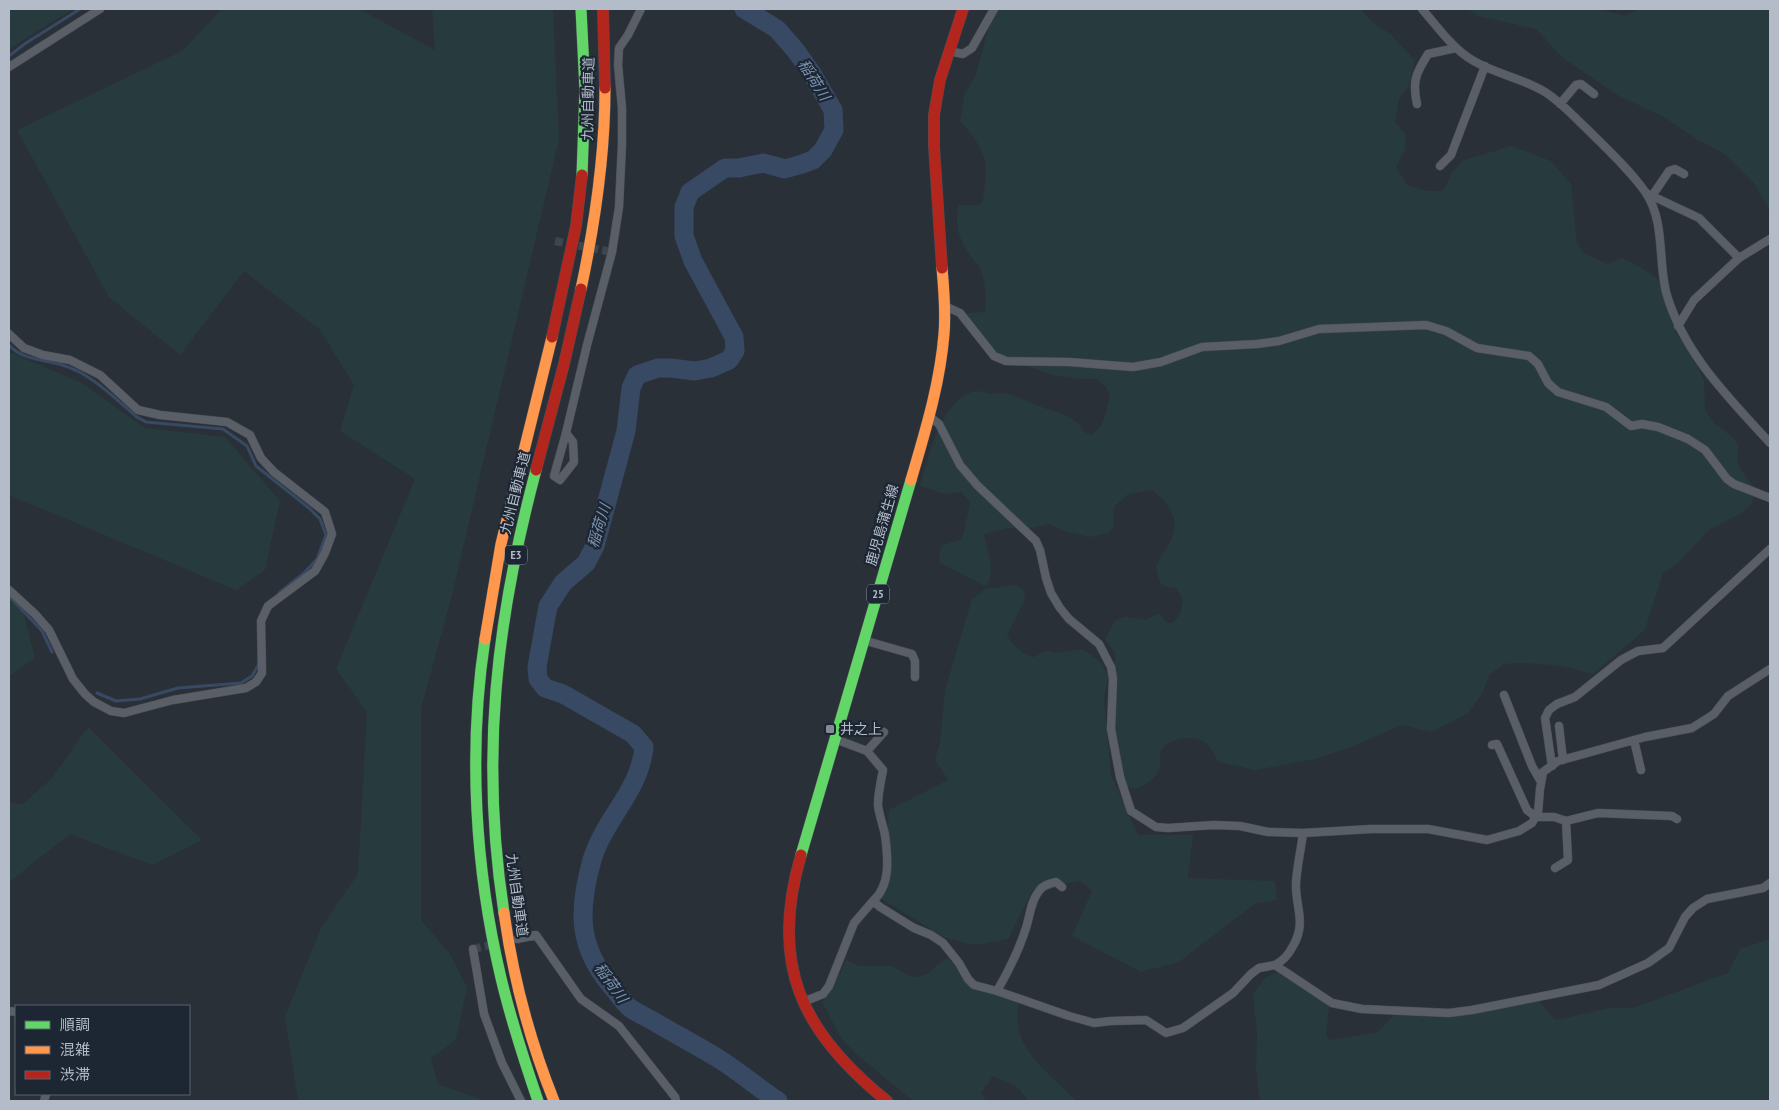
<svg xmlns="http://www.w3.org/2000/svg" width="1779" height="1110" font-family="'PT Sans Narrow','Noto Sans JP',sans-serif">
<rect width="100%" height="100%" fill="#2a3038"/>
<path fill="#273a3e" d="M9,9H73L9,49Z
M222,9H359L435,50L432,9H553L559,139L452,595L421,709V920L450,954L467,988L456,1039L431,1059L438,1084L485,1101H298L285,1016L322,926L358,874L367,712L336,669L415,479L340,431L354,385L320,330L244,271L180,355L109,297L17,130L182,51Z
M994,9H1361L1371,21L1390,34L1415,60L1409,86L1399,99L1395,122L1406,135L1405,149L1396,167L1407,185L1428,191H1443L1453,171L1464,160L1512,146L1551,161L1571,184L1577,243L1584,253L1607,264L1623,258L1640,267L1658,279L1676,332L1698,367L1704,380L1705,410L1715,424L1734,438L1739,447L1737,457L1739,467L1756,490L1751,505L1740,514L1709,530L1680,561L1663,573L1645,630L1593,674L1563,666L1523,663L1504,664L1489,675L1482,694L1467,714L1431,732L1402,725L1353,746L1316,759L1255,770L1218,762C1215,756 1212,748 1206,743C1196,734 1170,738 1163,748C1158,754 1161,761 1160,767C1159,776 1143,788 1134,789C1132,789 1129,787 1127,787L1115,738L1113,716L1115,680V653L1105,639L1115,621L1125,617L1146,620L1157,614L1161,615L1167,623H1172L1180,614L1183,600L1176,588L1167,587L1160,583L1156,567C1159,559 1163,553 1168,546C1182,522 1172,505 1152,490L1128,494L1114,507L1113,528L1109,533L1090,537L1067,532L1049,524L1032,528H1008L984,534C986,549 998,574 985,586L940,563L939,555L942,545L960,540L964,533L970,502L961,492L944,494L920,486C928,458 942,396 977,391C981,391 984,393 988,394C993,395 998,392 1003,393C1015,395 1027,402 1039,406C1055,412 1076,415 1084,432L1092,435L1102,424L1106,412L1110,395L1106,387L1096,379H1080L1053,375L999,356L968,320L967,313L985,312C986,299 986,286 982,273C980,267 975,262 971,257C960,241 953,224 959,205H979L983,201C988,160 988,153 960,121L964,95L975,77Z
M1467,9H1605L1606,11L1625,16L1638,9H1770V210L1753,182L1725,154L1698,140L1662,116L1619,96L1563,58L1536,29L1478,16Z
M9,352L82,383L145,428L225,437L280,501L265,570L236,590L9,495Z
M1017,585L1024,591L1025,599L1007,635C1014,646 1021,654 1034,657L1045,651L1056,653L1083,649L1102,663L1108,677L1104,699L1111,775L1138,835H1193L1188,878L1275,881L1277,900L1256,903L1179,962L1141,972L1072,936L1092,891L1080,881L1033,890L1008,939L975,945L945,938L882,899L889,810L948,780L935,760L940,743L945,690L972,599L985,589Z
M9,598L22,607L35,658L9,676Z
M88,727L202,840L152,865L70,834L9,882V802L23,804L52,778Z
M1770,939V1101H1260L1256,1069L1257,1033L1253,994L1266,977L1278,972L1326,1003L1329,1007L1326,1036L1330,1040L1377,1033L1394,1015L1539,1001L1555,1020L1610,1008H1633L1728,973L1740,949Z
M947,958L953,963L969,985L1019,1004C1007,1045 1052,1076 1077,1101H1029L1017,1087L993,1076L981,1093L987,1101H913L855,1053L841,1038L822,1002L831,991L846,960L859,966H892L910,976L917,977L928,974L937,965Z"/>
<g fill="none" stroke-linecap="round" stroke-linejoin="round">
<path stroke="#384963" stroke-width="3" d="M9,56L26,43L80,9
M9,345C20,359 45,360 62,365C91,373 114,398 137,417L146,422L223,429L247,446L256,466L309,508L320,519L326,535L317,559L304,573L279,593
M9,596L42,631L52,652
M97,693L116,701L140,699L178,688L241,683L252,676L259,664"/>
<path stroke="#384963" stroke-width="19" d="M744,9L777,29L796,51L811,72L833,110L834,130L823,150L813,160L802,164L785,169L763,163L739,168H725L690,192L684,207V236L693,261L734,337L735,351L729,360L711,368L695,371L670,368H658L637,375L631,388L626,431L595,546L586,563L563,583L548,606L537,667L538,679L545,688L563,694L633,734L644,747C640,791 604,819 592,860C578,910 577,947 613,988C618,994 624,1003 630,1008C637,1013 646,1017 653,1021C675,1034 698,1046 719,1059C740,1072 758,1088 778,1101"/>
<path stroke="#3f454e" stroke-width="8" stroke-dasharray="8 4" stroke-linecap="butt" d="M555,241L612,252
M473,949L495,944"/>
<defs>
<path id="street" d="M1422,9C1437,26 1452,48 1472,60C1495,74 1522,78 1545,92C1561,102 1573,116 1587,129C1607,149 1630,170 1646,193C1665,222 1658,259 1666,292C1683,353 1728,397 1770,443
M949,51L963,54L972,48L994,9
M9,67L100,9
M1417,104C1412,81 1416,73 1428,54L1456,48
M1560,104L1576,85L1581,84L1594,94
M1440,166L1451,155L1485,66
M1646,193L1699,218L1739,258
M1652,196L1669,171L1675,169L1684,174
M945,306L960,313L994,356L1006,361L1069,362L1133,367L1161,362L1202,347L1257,344L1279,341L1319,329L1426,325L1446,331L1477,348L1529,356L1538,364L1548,383L1558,392L1606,407L1631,426L1642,424L1658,427L1688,439L1705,450L1727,479L1734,484L1770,498
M1678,326L1694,300L1739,258L1770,239
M9,334L24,348L43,355L70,360L100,375L138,410L160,415L227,422L250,435L261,458L274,472L325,512L332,534L325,553L315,571L268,606L261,621L262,673L256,682L246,688L173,700L124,713L111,711L94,702L85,694L73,679L49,630L35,614L9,590
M929,416L939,424L960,465L977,485L1036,541L1040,550L1046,578L1051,593L1060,608L1069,619L1099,644L1111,667L1113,679L1111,729L1120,777L1131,811L1156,827L1168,828L1214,825L1240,826L1268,832L1303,833L1371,829H1428L1487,840L1519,831L1532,823L1538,813L1540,789L1543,772L1558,761L1645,737L1692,728L1714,714L1728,696L1770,669
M566,433L573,442L574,462L560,480L554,476L566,433L587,345L612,252L619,207L622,144V108L618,65L619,48L628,35L641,9
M863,640L912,654L915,661V677
M1504,695L1532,766L1541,782
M1559,726L1563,760
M835,739L867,751L883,770C881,781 878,793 878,805C879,815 883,825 885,835C888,858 891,885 873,901
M1634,740L1641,770
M1492,745L1497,744L1527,810L1536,817H1554L1566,821L1598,813L1672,816L1677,819
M867,751L884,732
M1552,766L1545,718L1549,710L1557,704L1575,697L1621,660L1638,651L1663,648L1770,549
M1555,868L1568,860L1566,821
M517,939L536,935L581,999L619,1026L675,1097L676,1101
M473,949L484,1014L502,1063L521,1101
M1275,965C1283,961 1289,954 1293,946C1307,922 1295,907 1296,883C1297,866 1301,850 1303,833
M997,991C1008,972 1018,952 1025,931C1030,918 1030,902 1039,891C1043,885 1049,884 1056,882L1062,887
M803,1002L823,994L829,986L854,923L873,901L880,907L914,928L931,935L943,943L959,963L968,979L974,985L997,991L1069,1016L1094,1023L1111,1021L1146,1020L1166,1033L1183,1028L1233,993L1251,974L1259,968L1275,965L1332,1003L1362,1009L1449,1013L1472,1010L1599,985L1648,963L1669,948L1685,917L1693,908L1707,899L1763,888L1770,883
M9,1011L16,1012
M44,1101L46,1094"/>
<path id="fast" d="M581,9L585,90L582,175
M485,639C468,750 475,869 501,978C511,1020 524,1060 538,1101
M801,855L911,480
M504,913C480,758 496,620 536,470"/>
<path id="slow" d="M581,289C595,223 605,155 605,88
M911,480C925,432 940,384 944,334C946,312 944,290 942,268
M485,639L501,544L552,337
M504,913C513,977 530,1041 554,1101"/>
<path id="jam" d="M603,9L605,88
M942,268L934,146V115L940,80L963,9
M552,337L576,226L582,175
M536,470L564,364L581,289
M801,855C769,964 801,1032 887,1101"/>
</defs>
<use href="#street" stroke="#484c53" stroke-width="9"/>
<use href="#fast" stroke="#484c55" stroke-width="12"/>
<use href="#slow" stroke="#484c55" stroke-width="12"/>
<use href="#jam" stroke="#484c55" stroke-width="12"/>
<use href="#street" stroke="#5a5e66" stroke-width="8"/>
<use href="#fast" stroke="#63d668" stroke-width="11"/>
<use href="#slow" stroke="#ff974d" stroke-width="11"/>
<use href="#jam" stroke="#b3261e" stroke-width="11"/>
</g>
<rect fill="#848b96" stroke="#1d2633" stroke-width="2" x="825" y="724" width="10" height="10" rx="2.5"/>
<g text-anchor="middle" stroke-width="4.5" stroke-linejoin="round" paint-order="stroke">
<g fill="#1d2633" stroke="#878f9c" stroke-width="1">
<rect x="505" y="545.5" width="22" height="19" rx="4"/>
<rect x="867" y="584.5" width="22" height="19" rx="4"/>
</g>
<g font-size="12" font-weight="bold" fill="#b4bcc9">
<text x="516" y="559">E3</text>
<text x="878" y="598">25</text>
</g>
<g font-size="14" fill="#b4bcc9" stroke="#1d2633">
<text transform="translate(588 99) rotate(-89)" y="5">九州自動車道</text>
<text transform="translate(515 493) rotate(-76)" y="5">九州自動車道</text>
<text transform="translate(882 525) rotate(-74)" y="5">鹿児島蒲生線</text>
<text transform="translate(517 895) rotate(82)" y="5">九州自動車道</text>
</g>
<g font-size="14" fill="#b4bcc9" stroke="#1d2633" text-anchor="start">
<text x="840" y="734">井之上</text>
</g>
<g font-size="15" font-style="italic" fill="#7c92b1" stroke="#1d2633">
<text transform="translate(814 80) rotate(58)" y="5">稲荷川</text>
<text transform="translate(599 526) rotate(-73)" y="5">稲荷川</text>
<text transform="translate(611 983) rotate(54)" y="5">稲荷川</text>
</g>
</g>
<rect width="1779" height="1110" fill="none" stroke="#b4bcc9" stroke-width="20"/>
<rect x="15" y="1005" width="175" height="90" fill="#1d2633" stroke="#59626f"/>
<rect x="25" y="1021" width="25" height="8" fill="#63d668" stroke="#59626f"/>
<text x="60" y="1030" font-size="15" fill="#b4bcc9">順調</text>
<rect x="25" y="1046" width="25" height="8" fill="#ff974d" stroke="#59626f"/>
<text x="60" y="1055" font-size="15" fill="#b4bcc9">混雑</text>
<rect x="25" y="1071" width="25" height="8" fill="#b3261e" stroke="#59626f"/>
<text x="60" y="1080" font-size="15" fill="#b4bcc9">渋滞</text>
</svg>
